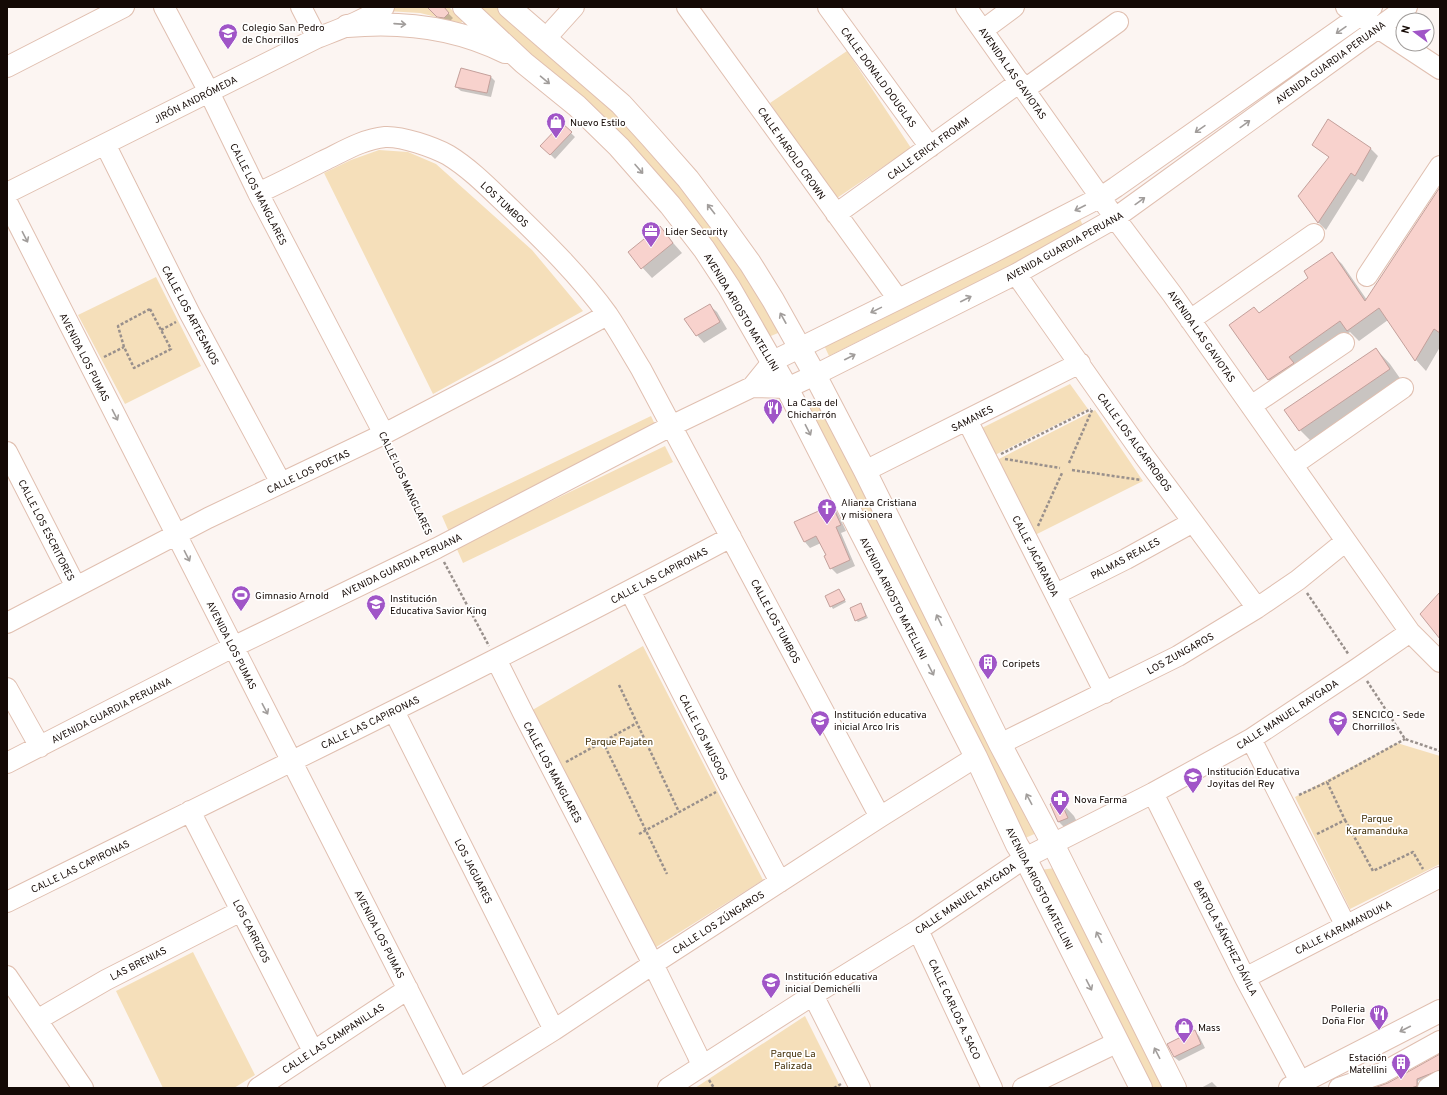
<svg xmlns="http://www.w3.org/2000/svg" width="1447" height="1095" font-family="Overpass,sans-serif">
<rect width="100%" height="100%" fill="#fcf5f2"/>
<path fill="#f5dfba" d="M388,7H449L462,20V22L461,23L420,13L387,11Z
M473,7H499L613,106L708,215L783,331L766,338L732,279Z
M847,51L911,148L834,200L770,103Z
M379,150L408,152L436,164L532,250L583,311L433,394L324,173L351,160Z
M1080,219L1084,228L829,356L823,343Z
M156,277L201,366L125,404L78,315Z
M1070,384L1088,409L995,455L982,428Z
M818,399L1039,832L1023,839L803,406Z
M1095,410L1143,481L1033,536L995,461Z
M651,416L658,431L449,532L442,516Z
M665,446L673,462L463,563L456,547Z
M643,646L763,880L653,949L529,712Z
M1397,743L1440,756V864L1350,909L1295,797Z
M1055,868L1166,1088H1147L1040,870Z
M193,952L255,1075L234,1088H163L116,991Z
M805,1016L841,1088H695Z"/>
<path fill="#0003" d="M438,7H442L453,18L449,22L442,21L433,12Z
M462,69L491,77L495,81L491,97L461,91L456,87Z
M1329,121L1371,149L1378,156L1363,182L1358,179L1326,230L1319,223L1299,196L1330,158L1313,145Z
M562,124L575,137L555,159L542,146Z
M1440,190V347L1426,371L1416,360L1388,320L1359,341L1350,332L1299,368L1280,390L1269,380L1230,326L1260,314L1310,278L1331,253L1342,264L1367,300Z
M660,228L682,253L652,278L629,253Z
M709,305L717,312L727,329L704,343L696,334Z
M1376,349L1390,364L1404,384L1314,444L1300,430Z
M831,506L837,512L846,531L841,533L855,566L837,574L831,568L821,543L810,548L805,542L796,523Z
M839,590L846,602L833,609L826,597Z
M861,604L868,618L858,622L856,620Z
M1060,801L1074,816L1082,832L1073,836L1059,822Z
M1195,1032L1199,1036L1205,1048L1179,1061L1174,1057Z
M1440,1055V1072L1418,1081L1419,1088H1376L1388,1084Z
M1212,1082L1218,1088H1201Z"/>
<path fill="#f8d2cd" stroke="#c4a09b" d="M427,7H444L449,13L444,18L437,17Z
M461,68L491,76L487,93L455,87Z
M1328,119L1371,148L1355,176L1351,173L1318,223L1298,196L1329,157L1312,145Z
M562,123L572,132L550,155L540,146Z
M1440,187V333L1434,329L1415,361L1379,308L1347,331L1340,321L1289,357L1294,363L1268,380L1229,325L1254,307L1259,313L1308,278L1304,271L1332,252L1365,301Z
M660,226L673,243L641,269L628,252Z
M710,304L720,322L696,336L684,319Z
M1376,348L1390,369L1299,431L1284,410Z
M832,505L841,525L836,527L850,560L830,569L824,556L826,555L816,536L804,542L794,522Z
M839,589L845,600L830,607L825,596Z
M1440,592V639L1420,614Z
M861,603L866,616L855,621L850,608Z
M1060,800L1068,818L1058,822L1050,804Z
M1195,1030L1201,1044L1174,1057L1167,1044Z
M1440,1054V1070L1417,1079V1086L1411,1088H1374L1388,1083Z"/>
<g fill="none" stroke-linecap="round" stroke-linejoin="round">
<defs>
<path id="minor" d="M164,7L209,92L258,193L384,434
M301,7L317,38
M687,7L898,299
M828,7L930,147
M966,7L1115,218L1172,294L1251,406L1410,632L1440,662
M1346,7L1440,69
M983,30L1014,7
M546,38L574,7
M7,67L124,7
M1025,89L1118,22
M105,144L190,314L281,483
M7,193L317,38C340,29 363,21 384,7
M258,193C280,183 301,172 323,161C342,152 363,139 385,137C402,136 433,147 448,155C471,169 491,190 510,208C545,242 580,276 608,315C620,333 630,351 641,369L880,817
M7,202L458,1088
M836,214L1020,82
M1016,274L1144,456L1257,608
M1367,276L1440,166
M1190,320L1314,234
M752,387L787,388L815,375L1016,274L1115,218L1407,7
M1251,406L1344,343
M967,420L1105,693
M7,452L76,587
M1293,465L1403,388
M865,471L1080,363
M630,591L729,785L780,882
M1056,594L1126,559L1193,522
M7,623L208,518L384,434L510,368L607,315
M496,659L523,713L653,964L697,1054L702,1066
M7,688L40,747
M394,711L554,1030
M1251,739L1346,926
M1000,744L1178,656L1257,608L1298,580L1346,541
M7,763L233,647L437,548L671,426L752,387L773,361L992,253L1101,197L1116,187L1372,7
M1153,793L1245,978L1301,1083
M190,811L313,1051
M7,902C249,782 493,664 731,537
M918,930L992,1088
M7,976L83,1088
M1245,978L1440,877
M813,995L860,1088
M37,1020L106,980L241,911
M258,1088L408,989
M461,1088L554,1030L653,964L880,817L976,757
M668,1088L813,995L918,930L1025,858L1153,793L1251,739L1358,668L1410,632
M1023,1088L1118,1042
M1339,1088L1382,1073L1440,1041
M1428,1088L1440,1081"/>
<path id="major" d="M464,7L524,63L577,106L619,147L670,205L704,249L729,287L787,388L976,757L1017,845L1025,858L1141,1088
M509,7L621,104L651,137L688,179L719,220L750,263L773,300L815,375L865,471L1000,744L1053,844L1175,1088
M347,26C402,21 455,27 505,52
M1290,1088L1440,1011"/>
</defs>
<use href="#minor" stroke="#e0bfb0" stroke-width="22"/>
<use href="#major" stroke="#e0bfb0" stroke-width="24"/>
<path stroke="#99908c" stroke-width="2.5" stroke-dasharray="3 2" stroke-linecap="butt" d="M150,309L171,349L134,368L124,347L118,326Z
M161,330L176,322
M104,357L124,347
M390,448L431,534
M1001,454L1091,409
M1005,459L1060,468
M1069,463L1092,410
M1072,470L1141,480
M1038,526L1062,473
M444,562L489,646
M1307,593L1349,655
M1367,681L1405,739L1440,751
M619,685L679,812
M603,742L667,874
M566,762L637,723
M1299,795L1327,782
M1345,820L1373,871L1413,852L1423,869
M639,834L716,792
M1317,834L1345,820L1327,782L1405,739
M709,1080L714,1088
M834,1088L841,1084"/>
<use href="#minor" stroke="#fff" stroke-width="20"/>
<use href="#major" stroke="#fff" stroke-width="22"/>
</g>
<defs><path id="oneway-shaft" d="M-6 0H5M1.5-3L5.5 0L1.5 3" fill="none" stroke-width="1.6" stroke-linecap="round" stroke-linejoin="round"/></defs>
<g stroke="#a19d9b">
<use href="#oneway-shaft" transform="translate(400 24) rotate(4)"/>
<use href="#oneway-shaft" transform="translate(1341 30) rotate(145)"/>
<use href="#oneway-shaft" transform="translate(545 80) rotate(40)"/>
<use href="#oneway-shaft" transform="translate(1245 124) rotate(-36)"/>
<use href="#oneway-shaft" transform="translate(1200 129) rotate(145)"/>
<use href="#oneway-shaft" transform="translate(639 169) rotate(49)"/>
<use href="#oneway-shaft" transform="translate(1140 201) rotate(-36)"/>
<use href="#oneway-shaft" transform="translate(1080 208) rotate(153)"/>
<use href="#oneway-shaft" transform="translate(711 209) rotate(-128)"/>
<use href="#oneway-shaft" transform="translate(25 237) rotate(63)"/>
<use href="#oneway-shaft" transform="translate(966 299) rotate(-27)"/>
<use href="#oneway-shaft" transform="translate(876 310) rotate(154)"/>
<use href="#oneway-shaft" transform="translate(783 318) rotate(-119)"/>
<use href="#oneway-shaft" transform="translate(850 357) rotate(-27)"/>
<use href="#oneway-shaft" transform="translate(115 415) rotate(63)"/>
<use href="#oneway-shaft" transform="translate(808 430) rotate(63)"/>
<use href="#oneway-shaft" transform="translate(187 556) rotate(63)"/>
<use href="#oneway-shaft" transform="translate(939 620) rotate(-116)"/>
<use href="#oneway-shaft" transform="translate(931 670) rotate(63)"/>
<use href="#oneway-shaft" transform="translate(265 709) rotate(62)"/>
<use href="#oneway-shaft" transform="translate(1029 799) rotate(-118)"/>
<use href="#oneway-shaft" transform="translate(1099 937) rotate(-117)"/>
<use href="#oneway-shaft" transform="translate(1089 985) rotate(63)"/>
<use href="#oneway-shaft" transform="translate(1405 1029) rotate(153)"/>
<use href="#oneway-shaft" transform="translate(1157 1053) rotate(-117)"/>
</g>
<defs>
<symbol id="university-pin" viewBox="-11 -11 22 30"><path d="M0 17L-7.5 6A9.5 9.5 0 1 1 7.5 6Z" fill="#a055c7" stroke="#fff"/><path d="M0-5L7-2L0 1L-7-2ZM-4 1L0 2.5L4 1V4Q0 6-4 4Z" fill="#fff"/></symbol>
<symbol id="shop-pin" viewBox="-11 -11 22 30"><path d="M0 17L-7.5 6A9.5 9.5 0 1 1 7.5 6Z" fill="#a055c7" stroke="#fff"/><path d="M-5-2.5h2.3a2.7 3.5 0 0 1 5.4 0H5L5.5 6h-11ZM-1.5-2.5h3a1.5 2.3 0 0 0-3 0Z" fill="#fff"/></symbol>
<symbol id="office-pin" viewBox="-11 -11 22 30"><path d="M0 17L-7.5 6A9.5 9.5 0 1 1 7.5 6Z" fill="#a055c7" stroke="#fff"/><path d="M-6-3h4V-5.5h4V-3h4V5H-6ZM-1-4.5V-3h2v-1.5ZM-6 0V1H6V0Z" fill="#fff"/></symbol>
<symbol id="restaurant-pin" viewBox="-11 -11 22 30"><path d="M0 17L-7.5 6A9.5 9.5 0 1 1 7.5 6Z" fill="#a055c7" stroke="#fff"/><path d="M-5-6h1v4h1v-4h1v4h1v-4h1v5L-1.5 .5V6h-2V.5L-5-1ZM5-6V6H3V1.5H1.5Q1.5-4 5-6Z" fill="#fff"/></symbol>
<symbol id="church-pin" viewBox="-11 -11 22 30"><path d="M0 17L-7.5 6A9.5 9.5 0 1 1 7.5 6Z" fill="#a055c7" stroke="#fff"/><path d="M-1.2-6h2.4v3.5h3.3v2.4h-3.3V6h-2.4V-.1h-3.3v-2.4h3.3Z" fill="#fff"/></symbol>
<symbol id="stadium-pin" viewBox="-11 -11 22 30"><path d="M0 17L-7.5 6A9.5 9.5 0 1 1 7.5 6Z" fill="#a055c7" stroke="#fff"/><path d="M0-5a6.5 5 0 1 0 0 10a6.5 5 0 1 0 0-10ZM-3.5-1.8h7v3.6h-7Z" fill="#fff"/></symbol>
<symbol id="school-pin" viewBox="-11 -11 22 30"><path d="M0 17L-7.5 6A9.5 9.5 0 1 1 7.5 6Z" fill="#a055c7" stroke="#fff"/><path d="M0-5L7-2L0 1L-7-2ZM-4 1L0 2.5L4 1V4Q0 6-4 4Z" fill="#fff"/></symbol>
<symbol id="building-pin" viewBox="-11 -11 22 30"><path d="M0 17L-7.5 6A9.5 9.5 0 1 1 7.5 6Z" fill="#a055c7" stroke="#fff"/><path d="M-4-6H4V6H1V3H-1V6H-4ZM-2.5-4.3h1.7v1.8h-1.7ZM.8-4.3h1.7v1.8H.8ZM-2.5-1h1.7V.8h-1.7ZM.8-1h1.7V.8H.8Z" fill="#fff"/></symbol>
<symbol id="pharmacy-pin" viewBox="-11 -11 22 30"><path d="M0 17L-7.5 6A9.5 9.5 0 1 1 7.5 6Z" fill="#a055c7" stroke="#fff"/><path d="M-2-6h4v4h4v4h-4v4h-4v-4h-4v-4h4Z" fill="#fff"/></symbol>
</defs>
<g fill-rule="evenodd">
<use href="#university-pin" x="217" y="22" width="22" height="30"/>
<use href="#shop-pin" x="545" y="111" width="22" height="30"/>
<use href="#office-pin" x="640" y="220" width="22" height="30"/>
<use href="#restaurant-pin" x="762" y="397" width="22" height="30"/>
<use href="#church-pin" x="816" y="497" width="22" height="30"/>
<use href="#stadium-pin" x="230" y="584" width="22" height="30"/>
<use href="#school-pin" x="365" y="593" width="22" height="30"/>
<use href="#building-pin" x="977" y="652" width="22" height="30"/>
<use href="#school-pin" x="809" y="709" width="22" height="30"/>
<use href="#university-pin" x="1327" y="709" width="22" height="30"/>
<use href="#school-pin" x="1182" y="766" width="22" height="30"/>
<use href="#pharmacy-pin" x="1049" y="788" width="22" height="30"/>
<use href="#school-pin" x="760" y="971" width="22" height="30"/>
<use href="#restaurant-pin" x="1368" y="1003" width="22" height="30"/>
<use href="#shop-pin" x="1173" y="1016" width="22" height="30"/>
<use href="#building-pin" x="1390" y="1052" width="22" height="30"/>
</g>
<g text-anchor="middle" stroke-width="3.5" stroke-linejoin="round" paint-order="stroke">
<g font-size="10" fill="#140905" stroke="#fff" text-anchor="start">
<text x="242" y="31">Colegio San Pedro<tspan x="242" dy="12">de Chorrillos</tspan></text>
<text x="570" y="126">Nuevo Estilo</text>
<text x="665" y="235">Lider Security</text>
<text x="787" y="406">La Casa del<tspan x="787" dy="12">Chicharrón</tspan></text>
<text x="841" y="506">Alianza Cristiana<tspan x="841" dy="12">y misionera</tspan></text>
<text x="255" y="599">Gimnasio Arnold</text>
<text x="390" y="602">Institución<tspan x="390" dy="12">Educativa Savior King</tspan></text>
<text x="1002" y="667">Coripets</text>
<text x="834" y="718">Institución educativa<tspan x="834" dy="12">inicial Arco Iris</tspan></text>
<text x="1352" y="718">SENCICO - Sede<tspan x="1352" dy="12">Chorrillos</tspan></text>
<text x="1207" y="775">Institución Educativa<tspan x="1207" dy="12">Joyitas del Rey</tspan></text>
<text x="1074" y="803">Nova Farma</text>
<text x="785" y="980">Institución educativa<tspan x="785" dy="12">inicial Demichelli</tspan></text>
<text x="1365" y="1012" text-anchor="end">Polleria<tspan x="1365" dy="12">Doña Flor</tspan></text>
<text x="1198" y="1031">Mass</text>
<text x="1387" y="1061" text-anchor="end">Estación<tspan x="1387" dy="12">Matellini</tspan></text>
</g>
<g font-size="10" fill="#140905" stroke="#fff">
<text transform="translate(1330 62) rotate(-36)" y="4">AVENIDA GUARDIA PERUANA</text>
<text transform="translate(1013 73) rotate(55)" y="4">AVENIDA LAS GAVIOTAS</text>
<text transform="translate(879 77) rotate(54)" y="4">CALLE DONALD DOUGLAS</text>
<text transform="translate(195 99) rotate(-27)" y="4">JIRÓN ANDRÓMEDA</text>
<text transform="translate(928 148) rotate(-36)" y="4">CALLE ERICK FROMM</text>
<text transform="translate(792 153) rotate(55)" y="4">CALLE HAROLD CROWN</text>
<text transform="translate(259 194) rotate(63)" y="4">CALLE LOS MANGLARES</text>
<text transform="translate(505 204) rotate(43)" y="4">LOS TUMBOS</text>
<text transform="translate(1064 246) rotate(-29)" y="4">AVENIDA GUARDIA PERUANA</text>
<text transform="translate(742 312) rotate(59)" y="4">AVENIDA ARIOSTO MATELLINI</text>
<text transform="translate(191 315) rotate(62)" y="4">CALLE LOS ARTESANOS</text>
<text transform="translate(1202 336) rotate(55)" y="4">AVENIDA LAS GAVIOTAS</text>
<text transform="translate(85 357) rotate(63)" y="4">AVENIDA LOS PUMAS</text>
<text transform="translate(972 418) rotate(-27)" y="4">SAMANES</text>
<text transform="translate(1135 442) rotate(54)" y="4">CALLE LOS ALGARROBOS</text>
<text transform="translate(308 471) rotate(-25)" y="4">CALLE LOS POETAS</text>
<text transform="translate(406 483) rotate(65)" y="4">CALLE LOS MANGLARES</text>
<text transform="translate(47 530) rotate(63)" y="4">CALLE LOS ESCRITORES</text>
<text transform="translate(1036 556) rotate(63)" y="4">CALLE JACARANDA</text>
<text transform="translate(1125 558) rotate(-28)" y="4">PALMAS REALES</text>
<text transform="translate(401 565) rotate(-26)" y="4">AVENIDA GUARDIA PERUANA</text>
<text transform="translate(659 575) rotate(-28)" y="4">CALLE LAS CAPIRONAS</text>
<text transform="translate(894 598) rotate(63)" y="4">AVENIDA ARIOSTO MATELLINI</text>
<text transform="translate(776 621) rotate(62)" y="4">CALLE LOS TUMBOS</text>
<text transform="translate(232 645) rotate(63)" y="4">AVENIDA LOS PUMAS</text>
<text transform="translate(1180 653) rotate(-29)" y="4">LOS ZUNGAROS</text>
<text transform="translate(111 710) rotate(-27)" y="4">AVENIDA GUARDIA PERUANA</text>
<text transform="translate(1287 714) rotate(-33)" y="4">CALLE MANUEL RAYGADA</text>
<text transform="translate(370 722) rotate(-26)" y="4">CALLE LAS CAPIRONAS</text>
<text transform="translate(704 737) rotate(63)" y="4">CALLE LOS MUSOOS</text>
<text transform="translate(553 772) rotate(62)" y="4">CALLE LOS MANGLARES</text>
<text transform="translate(80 866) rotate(-26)" y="4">CALLE LAS CAPIRONAS</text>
<text transform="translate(474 871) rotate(63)" y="4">LOS JAGUARES</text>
<text transform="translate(1040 888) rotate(63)" y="4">AVENIDA ARIOSTO MATELLINI</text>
<text transform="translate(965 898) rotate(-34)" y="4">CALLE MANUEL RAYGADA</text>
<text transform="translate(718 922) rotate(-33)" y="4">CALLE LOS ZÚNGAROS</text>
<text transform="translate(1343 927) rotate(-27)" y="4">CALLE KARAMANDUKA</text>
<text transform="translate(252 931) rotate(63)" y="4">LOS CARRIZOS</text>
<text transform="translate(380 934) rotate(63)" y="4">AVENIDA LOS PUMAS</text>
<text transform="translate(1226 938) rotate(63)" y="4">BARTOLA SÁNCHEZ DÁVILA</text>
<text transform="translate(138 963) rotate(-27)" y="4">LAS BRENIAS</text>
<text transform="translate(955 1009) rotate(65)" y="4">CALLE CARLOS A. SACO</text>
<text transform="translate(333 1038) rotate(-33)" y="4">CALLE LAS CAMPANILLAS</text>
</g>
<g font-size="10" fill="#402d05" stroke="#fff">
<text x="619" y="745">Parque Pajaten</text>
<text x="1377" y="822">Parque<tspan x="1377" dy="12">Karamanduka</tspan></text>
<text x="793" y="1057">Parque La<tspan x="793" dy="12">Palizada</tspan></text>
</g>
</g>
<rect width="1447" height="1095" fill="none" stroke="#140905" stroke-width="16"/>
<g transform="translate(1415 32) rotate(285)"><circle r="19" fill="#ffffff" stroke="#a19d9b"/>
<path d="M0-3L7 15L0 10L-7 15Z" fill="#a055c7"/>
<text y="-6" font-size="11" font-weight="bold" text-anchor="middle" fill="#140905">N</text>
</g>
</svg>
